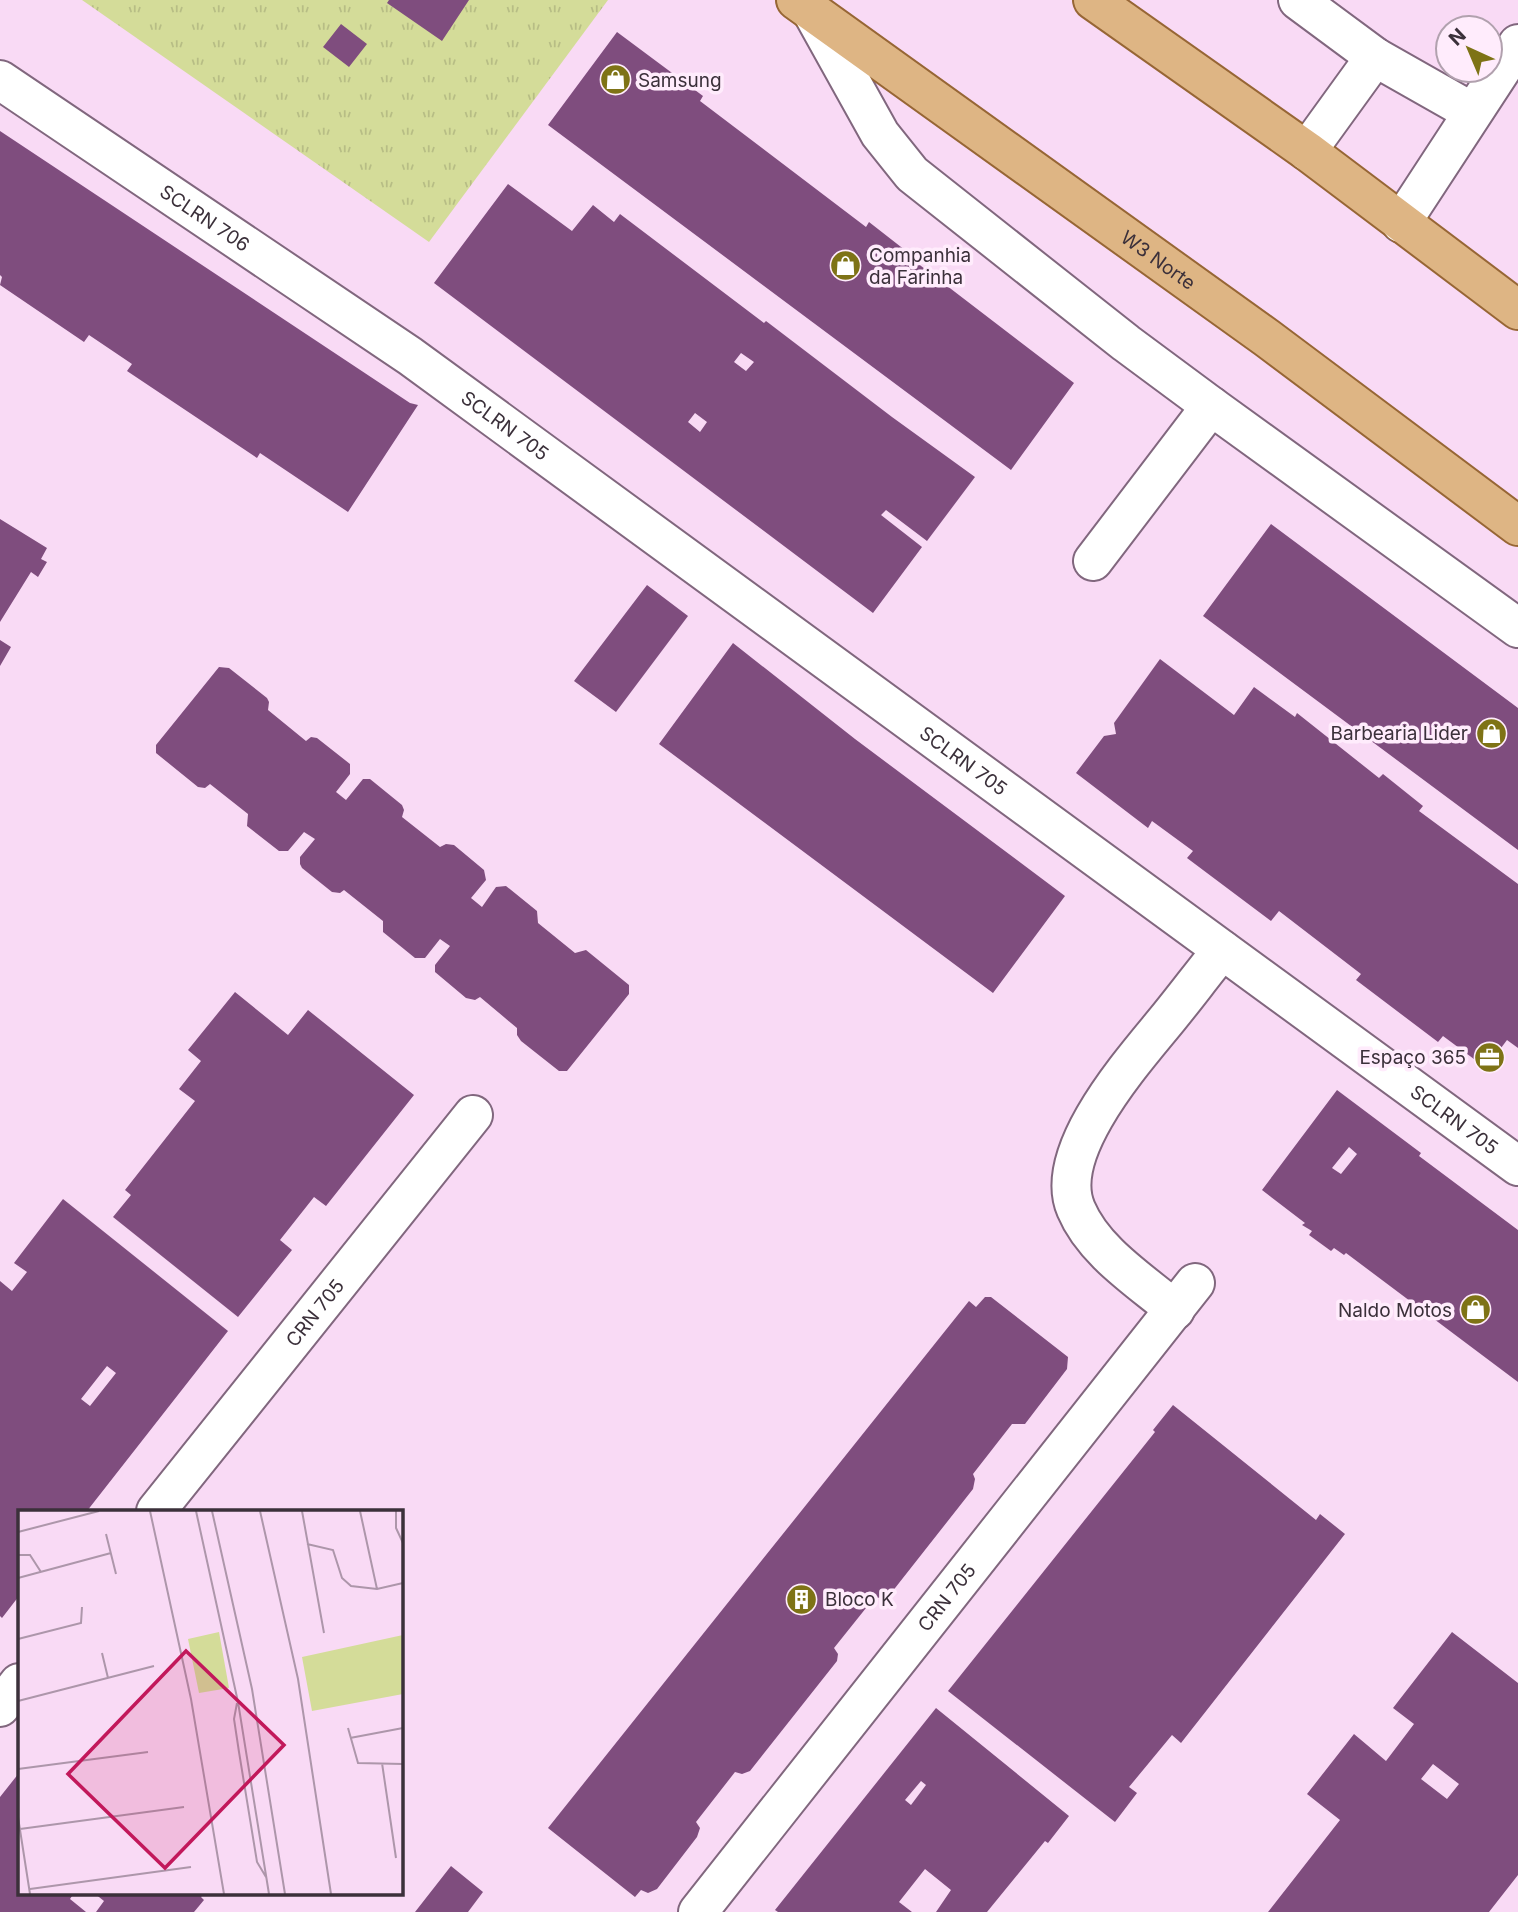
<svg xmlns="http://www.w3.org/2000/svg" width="1518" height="1912" font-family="Inter,sans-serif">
<defs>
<pattern id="grass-tufts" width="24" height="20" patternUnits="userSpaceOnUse" patternTransform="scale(1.75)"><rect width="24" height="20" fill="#d4dc99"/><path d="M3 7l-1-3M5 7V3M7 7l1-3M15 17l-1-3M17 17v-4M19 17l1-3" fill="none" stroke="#b7bd85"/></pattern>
</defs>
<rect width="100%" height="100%" fill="#f9daf5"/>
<path fill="url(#grass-tufts)" d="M82,0H608L429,242Z"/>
<path fill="#7f4d7e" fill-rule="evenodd" d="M389,0H469L442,41L387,3Z
M341,24L367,44L349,67L323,47Z
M617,32L703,96L700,101L866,227L869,222L910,254L908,256L1074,383L1011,470L548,125Z
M0,131L410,403L418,405L348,512L260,453L257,458L127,371L132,364L89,335L84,342L0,285L2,277L0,275Z
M508,184L572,231L593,205L614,222L620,214L764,323L766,321L892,417L975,477L927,541L886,510L881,515L922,547L873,613L434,283ZM741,353L754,362L746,371L734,362ZM695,413L707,422L700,432L688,422Z
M0,519L47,548L41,559L47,562L38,577L31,572L0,622Z
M1271,524L1518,708V850L1203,616Z
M647,585L688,616L616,712L574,681Z
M0,640L11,647L0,666Z
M733,643L855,739L1065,896L993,993L659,744Z
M1160,659L1234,715L1254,687L1295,717L1297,713L1379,778L1383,774L1423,806L1419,811L1518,884V1048L1507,1040L1486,1068L1443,1036L1438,1042L1356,980L1361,974L1279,911L1271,921L1187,858L1193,851L1152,821L1148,828L1076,773L1104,736L1116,734L1114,723Z
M219,667L229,668L267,698L269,702L268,710L306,741L311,737L317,738L350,764V774L336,792L346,800L363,779H370L402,805L404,810L402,817L440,847L446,844L454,845L484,870L486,880L471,898L482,907L496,887L506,886L537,911L538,923L575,953L586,950L629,985V994L567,1071H559L521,1041L517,1035V1028L480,997L475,1000L466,998L435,972V965L450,946L440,939L425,958H415L383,932V921L344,890L340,893L332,892L302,868L300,864V857L315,839L304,832L288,851H279L247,826L248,814L210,784L205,788L198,787L156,753V745Z
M235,992L288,1035L308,1010L414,1095L326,1206L314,1197L280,1240L292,1250L238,1317L113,1217L131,1195L125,1190L195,1101L179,1089L201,1061L188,1050Z
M1337,1090L1421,1153L1419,1156L1518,1230V1382L1346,1253L1344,1255L1334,1248L1331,1251L1309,1235L1312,1231L1302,1225L1305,1223L1262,1190ZM1349,1147L1357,1154L1341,1174L1332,1168Z
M63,1199L228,1331L87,1511H19V1596L2,1618L0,1616V1281L12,1291L27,1272L14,1263ZM107,1366L116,1373L90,1406L81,1399Z
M985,1297H991L1068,1357L1067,1369L1025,1424H1012L973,1474L975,1479L973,1489L888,1597L874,1598L834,1648L838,1654L837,1661L750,1771L742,1774L735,1772L696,1822L700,1828L697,1837L657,1889L648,1893L641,1890L635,1897L548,1828L969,1301L976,1307Z
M1173,1405L1316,1520L1320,1514L1345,1534L1181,1743L1172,1735L1129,1787L1137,1793L1115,1822L948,1691L1155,1432L1153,1430Z
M1452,1632L1518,1683V1875L1489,1912H1268L1340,1820L1307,1794L1354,1734L1386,1761L1414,1724L1393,1708ZM1433,1764L1459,1784L1447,1799L1421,1779Z
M936,1708L1069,1816L1048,1843L1045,1841L987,1912H936L951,1890L925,1869L899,1902L912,1912H778L775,1910ZM921,1781L926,1785L911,1805L905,1800Z
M19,1773V1893H74L70,1899L86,1912H0V1797Z
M451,1866L483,1892L468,1912H415Z
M94,1893H204L201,1897L204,1900L194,1912H96L104,1901Z"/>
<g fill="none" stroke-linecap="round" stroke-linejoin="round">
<defs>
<g id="minor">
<path d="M1298,0L1375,57L1472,112"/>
<path d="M811,10L880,134L912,174L1126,343L1211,406L1518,628"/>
<path id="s1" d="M0,80L410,356L1518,1166"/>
<path d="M1307,151L1375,57"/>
<path d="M1401,223L1518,44"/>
<path d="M1093,561L1211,406"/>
<path d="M1175,1310C1141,1281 1094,1252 1076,1209C1051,1151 1135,1059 1169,1017C1187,995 1204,972 1222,950"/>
<path id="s2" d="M156,1511L473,1115"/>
<path d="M0,1707L19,1683"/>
<path id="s3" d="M698,1912L1195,1283"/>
</g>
<g id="major">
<path id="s4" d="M796,0L1267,338L1518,526"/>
<path d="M1093,0L1307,151L1518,310"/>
</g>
</defs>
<use href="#minor" stroke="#81677e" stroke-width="42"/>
<use href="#major" stroke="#976635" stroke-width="42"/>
<use href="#minor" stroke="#fff" stroke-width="38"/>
<use href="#major" stroke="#deb584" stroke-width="38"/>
</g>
<defs>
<symbol id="shop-disc" viewBox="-11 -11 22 22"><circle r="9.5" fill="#7e7316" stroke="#ffecfc"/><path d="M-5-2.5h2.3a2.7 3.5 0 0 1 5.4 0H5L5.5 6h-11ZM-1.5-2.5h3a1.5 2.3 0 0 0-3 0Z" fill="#fff"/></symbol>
<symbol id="office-disc" viewBox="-11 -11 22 22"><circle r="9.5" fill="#7e7316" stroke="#ffecfc"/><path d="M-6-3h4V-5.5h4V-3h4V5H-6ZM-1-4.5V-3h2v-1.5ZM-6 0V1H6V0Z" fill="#fff"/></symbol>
<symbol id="building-disc" viewBox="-11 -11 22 22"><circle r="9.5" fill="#7e7316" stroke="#ffecfc"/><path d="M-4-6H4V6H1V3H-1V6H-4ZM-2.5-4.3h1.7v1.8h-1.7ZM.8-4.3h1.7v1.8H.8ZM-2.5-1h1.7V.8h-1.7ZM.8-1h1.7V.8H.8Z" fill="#fff"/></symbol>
</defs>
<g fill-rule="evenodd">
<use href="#shop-disc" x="598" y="62" width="35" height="35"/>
<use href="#shop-disc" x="828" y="248" width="35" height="35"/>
<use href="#shop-disc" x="1474" y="716" width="35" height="35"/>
<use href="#office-disc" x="1472" y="1040" width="35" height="35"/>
<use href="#shop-disc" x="1458" y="1292" width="35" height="35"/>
<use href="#building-disc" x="784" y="1582" width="35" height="35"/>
</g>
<g text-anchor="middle" stroke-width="7" stroke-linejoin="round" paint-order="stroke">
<g font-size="19" fill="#3b303a" stroke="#ffecfc" text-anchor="start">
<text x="638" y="87">Samsung</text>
<text x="869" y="262">Companhia<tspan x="869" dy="22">da Farinha</tspan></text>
<text x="1468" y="740" text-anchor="end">Barbearia Lider</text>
<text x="1466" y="1064" text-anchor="end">Espaço 365</text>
<text x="1452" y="1317" text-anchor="end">Naldo Motos</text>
<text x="825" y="1606">Bloco K</text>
</g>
<g font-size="19" fill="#3b303a" stroke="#ffecfc">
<text dy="7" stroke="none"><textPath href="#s1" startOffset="247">SCLRN 706</textPath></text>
<text dy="7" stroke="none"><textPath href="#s4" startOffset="446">W3 Norte</textPath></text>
<text dy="7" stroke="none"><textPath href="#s1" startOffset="612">SCLRN 705</textPath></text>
<text dy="7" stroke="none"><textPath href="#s1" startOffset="1180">SCLRN 705</textPath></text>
<text dy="7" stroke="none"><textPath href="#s1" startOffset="1788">SCLRN 705</textPath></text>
<text dy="7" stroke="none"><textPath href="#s2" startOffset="254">CRN 705</textPath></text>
<text dy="7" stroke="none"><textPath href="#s3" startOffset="401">CRN 705</textPath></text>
</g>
</g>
<g transform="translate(18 1510)">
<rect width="385" height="385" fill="#f9daf5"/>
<path d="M201,122L211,178L181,183L170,129ZM385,125V184L294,201L284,147Z" fill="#d4dc99"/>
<path fill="none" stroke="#ad96aa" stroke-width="2" d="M132,1L173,189L206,384M178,1L220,192L251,384M194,1L234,179L267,384M242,1L280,169L313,384M284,1L306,123M342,1L359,79M378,1V18L385,33M0,22L81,1M88,24L98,64M289,34L315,40L324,68L333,76L359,79L385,73M0,45H12L23,62M0,68L93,43M0,129L63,113L64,97M84,143L90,168M0,191L136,156M219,193L216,209L221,242L239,352L248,367M330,218L340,253L385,254M332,228L385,218M364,253L378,348M0,259L130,242M0,307L12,384M2,319L166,297M12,379L173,357"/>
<path fill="#c2185b" fill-opacity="0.15" stroke="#c2185b" stroke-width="3.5" d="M168,141L266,235L147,358L50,264Z"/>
<rect width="385" height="385" fill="none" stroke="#3b303a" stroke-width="3.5"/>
</g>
<g transform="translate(1469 49) rotate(316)"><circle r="33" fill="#ffecfc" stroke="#b1a1ae" stroke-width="2"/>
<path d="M0-5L12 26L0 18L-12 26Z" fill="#7e7316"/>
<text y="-10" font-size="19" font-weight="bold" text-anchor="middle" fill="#3b303a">N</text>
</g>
</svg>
